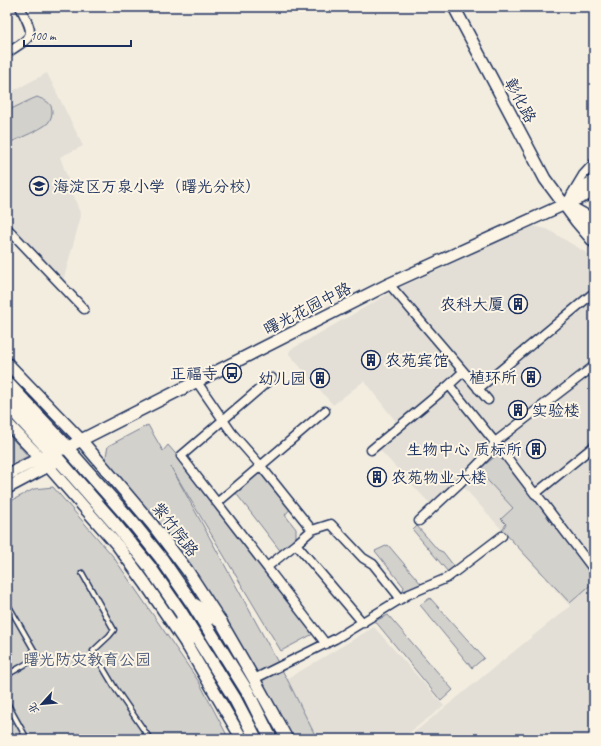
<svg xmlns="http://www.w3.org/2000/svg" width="601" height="746" font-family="Caveat,'LXGW WenKai TC',sans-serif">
<rect width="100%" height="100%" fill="#f3ede0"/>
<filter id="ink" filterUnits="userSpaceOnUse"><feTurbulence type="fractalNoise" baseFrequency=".025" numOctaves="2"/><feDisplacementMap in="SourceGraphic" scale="8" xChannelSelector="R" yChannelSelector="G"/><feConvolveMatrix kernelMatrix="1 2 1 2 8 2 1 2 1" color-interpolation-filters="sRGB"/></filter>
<g filter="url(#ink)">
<path fill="#e3dfd6" d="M47,73L83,146L60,157L81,216L63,281L7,220V94Z
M533,226L547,229L585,252L594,261V739H406L570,606L460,483L434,508L376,446L397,423L364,381L333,405L289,354L290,350L397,289Z
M374,627L444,706L401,739H317L287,679Z"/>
<path fill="#d3d1cc" stroke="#778095" d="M37,97C44,100 52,102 52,111C52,115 51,119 48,123C42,129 20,138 11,142L7,141V111L30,100Z
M148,425L163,451L168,445L188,468L313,634L281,651L171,467L287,679L317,739H287L193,572L105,461L108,446Z
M7,433L28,456L7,467Z
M501,452L594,573V582L570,603L502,530L506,524L501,519L513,508L478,470Z
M260,470L291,508L285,515L296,529V540L282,553L235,492Z
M53,487L112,555L199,682L229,739H7V503L34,489Z
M417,526L438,550L443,552L454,566L448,572L413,530Z
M388,545L422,585L408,594L403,590L404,587L375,551Z
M430,598L484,658L472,668L420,605Z
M388,615L453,690L441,701L375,621Z"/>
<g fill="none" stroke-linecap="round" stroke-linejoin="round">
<defs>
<path id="lane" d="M82,573L114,630L109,636L93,651L115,688L150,739
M7,603L38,657L7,675
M7,703L27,739"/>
<path id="street" d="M7,53C35,35 35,37 20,7
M571,195L583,175L594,163
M7,228L84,309
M389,284L488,400
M463,372L449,385L506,456L535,494L538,496L594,570
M272,378L181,456L326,644
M197,382L232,433L260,465L312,530L296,544L363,623
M478,389L591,295L594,298
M371,450L449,385
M535,494L594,446
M217,503L325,411
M419,521L460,483L487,455L495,442L594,366
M312,530L331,524L363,558L373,564L401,599
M267,567L296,544
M254,679L335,639L407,595L447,578L502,536"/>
<path id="secondary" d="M454,7L545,179L577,222L594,242
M570,200L583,187L594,181
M567,205L585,215L594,225
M7,363L81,440L152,524L187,570L221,622L254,679L287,739
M7,423L48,466L118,546L145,583L187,645L242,739
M7,475L52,452L67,448L81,440L389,284L565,204L594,192
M7,488L54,463"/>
<path id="primary" d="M67,448L133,523L161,558L192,603L247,691L271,739
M52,452L114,523L149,566L180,611L235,699L256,739
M195,605L221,622
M182,620L187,645"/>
<path id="highway" d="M7,384L67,448
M7,403L52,452"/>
</defs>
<use href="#lane" stroke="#1b2f5e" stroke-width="7"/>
<use href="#street" stroke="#1b2f5e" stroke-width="11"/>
<use href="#secondary" stroke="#1b2f5e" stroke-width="14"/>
<use href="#primary" stroke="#1b2f5e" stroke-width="15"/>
<use href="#highway" stroke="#1b2f5e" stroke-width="17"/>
<use href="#lane" stroke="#fcf5e5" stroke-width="4"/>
<use href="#street" stroke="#fcf5e5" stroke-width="8"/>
<use href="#secondary" stroke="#fcf5e5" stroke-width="11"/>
<use href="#primary" stroke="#fcf5e5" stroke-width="12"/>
<use href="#highway" stroke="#fcf5e5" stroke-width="14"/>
</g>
</g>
<defs>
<symbol id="school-ring" viewBox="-11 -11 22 22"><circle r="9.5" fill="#fcf5e5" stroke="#1b2f5e" stroke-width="1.5"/><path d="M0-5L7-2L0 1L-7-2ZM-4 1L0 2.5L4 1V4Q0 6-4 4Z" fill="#1b2f5e"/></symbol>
<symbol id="building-ring" viewBox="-11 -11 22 22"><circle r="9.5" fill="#fcf5e5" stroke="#1b2f5e" stroke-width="1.5"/><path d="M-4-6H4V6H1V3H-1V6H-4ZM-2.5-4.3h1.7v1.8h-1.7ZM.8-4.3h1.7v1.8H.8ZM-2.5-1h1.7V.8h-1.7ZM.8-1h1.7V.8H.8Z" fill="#1b2f5e"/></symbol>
<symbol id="bus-ring" viewBox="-11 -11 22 22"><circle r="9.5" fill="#fcf5e5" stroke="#1b2f5e" stroke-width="1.5"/><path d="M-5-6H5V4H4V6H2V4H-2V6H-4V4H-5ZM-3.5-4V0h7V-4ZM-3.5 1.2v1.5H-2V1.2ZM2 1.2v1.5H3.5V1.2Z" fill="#1b2f5e"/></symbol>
</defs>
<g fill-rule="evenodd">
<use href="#school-ring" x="28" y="175" width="22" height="22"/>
<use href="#building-ring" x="507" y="293" width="22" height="22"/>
<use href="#building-ring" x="360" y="349" width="22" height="22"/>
<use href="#bus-ring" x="221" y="362" width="22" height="22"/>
<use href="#building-ring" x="520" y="366" width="22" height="22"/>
<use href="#building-ring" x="309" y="367" width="22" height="22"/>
<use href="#building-ring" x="507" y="399" width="22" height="22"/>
<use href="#building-ring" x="525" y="438" width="22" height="22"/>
<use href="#building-ring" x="366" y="466" width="22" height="22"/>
</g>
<g text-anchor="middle" stroke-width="4" stroke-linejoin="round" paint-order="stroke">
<g font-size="16" fill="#1b2f5e" stroke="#fcf5e5">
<text transform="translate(521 100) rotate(62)" y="6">彰化路</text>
<text transform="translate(307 308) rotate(-27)" y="6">曙光花园中路</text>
<text transform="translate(176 529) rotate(52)" y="6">紫竹院路</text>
</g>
<g font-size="16" fill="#1b2f5e" stroke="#fcf5e5" text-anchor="end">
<text x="53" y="192" text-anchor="start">海淀区万泉小学（曙光分校）</text>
<text x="504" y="310">农科大厦</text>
<text x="385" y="366" text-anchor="start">农苑宾馆</text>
<text x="218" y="379">正福寺</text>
<text x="517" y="383">植环所</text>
<text x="306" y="384">幼儿园</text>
<text x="532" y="416" text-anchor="start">实验楼</text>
<text x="522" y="455">生物中心 质标所</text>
<text x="391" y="483" text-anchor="start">农苑物业大楼</text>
</g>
<g font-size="16" fill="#49587a" stroke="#fcf5e5">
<text x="87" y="665">曙光防灾教育公园</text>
</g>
</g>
<rect width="601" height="746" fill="none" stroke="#fcf5e5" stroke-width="24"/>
<rect x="12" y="12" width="577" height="722" fill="none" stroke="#1b2f5e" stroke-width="1.5" filter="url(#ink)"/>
<g transform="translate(42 704) rotate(243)" stroke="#fcf5e5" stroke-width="3" paint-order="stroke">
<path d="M0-3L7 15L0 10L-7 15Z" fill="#1b2f5e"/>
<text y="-6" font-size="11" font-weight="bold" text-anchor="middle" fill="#1b2f5e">北</text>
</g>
<path d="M24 40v6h107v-6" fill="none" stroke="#1b2f5e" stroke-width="2"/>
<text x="30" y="40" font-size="12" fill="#1b2f5e" stroke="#fcf5e5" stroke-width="3" paint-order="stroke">100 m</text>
</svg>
